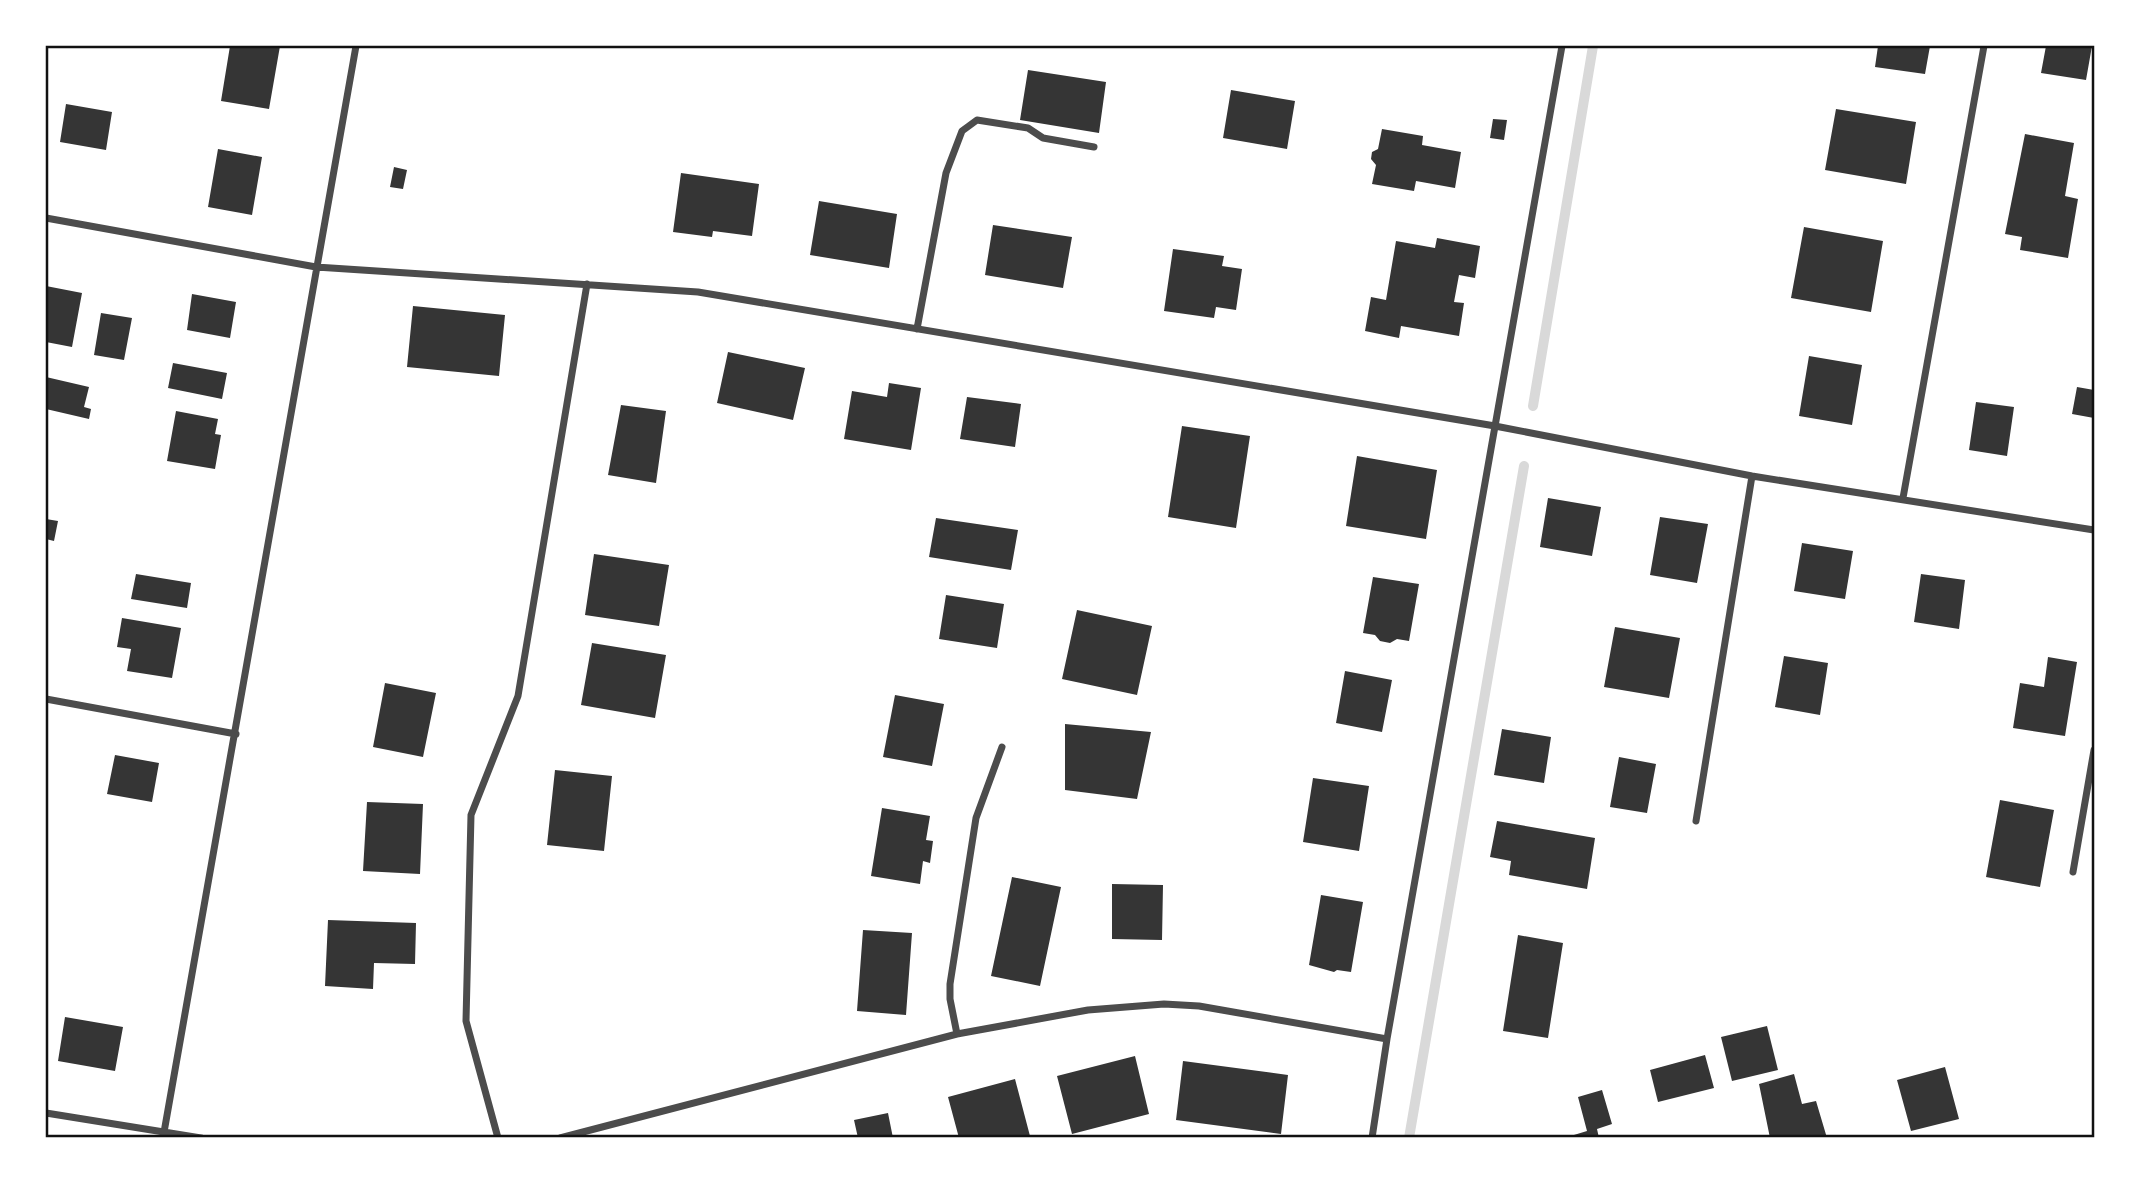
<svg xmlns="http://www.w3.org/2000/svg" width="2140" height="1183" font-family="'Public Sans',sans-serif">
<rect width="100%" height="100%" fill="#fff"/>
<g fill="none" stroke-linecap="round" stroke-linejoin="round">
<path stroke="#d9d9d9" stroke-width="10" d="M1533,406L1593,46
M1409,1138L1524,466"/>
</g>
<path fill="#353535" d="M230,46H280L269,109L221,101Z
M1878,46H1930L1925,74L1875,67Z
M2046,46H2092L2086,80L2041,73Z
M1028,70L1106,82L1099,133L1020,120Z
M1231,90L1295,101L1287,149L1223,138Z
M66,104L112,112L106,150L60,142Z
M1836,109L1916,122L1906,184L1825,170Z
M1493,119L1507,120L1504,140L1490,138Z
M1382,129L1423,136L1422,145L1461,152L1455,188L1416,181L1414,191L1372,184L1376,165L1371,159L1372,152L1378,149Z
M2025,134L2074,143L2065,196L2078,199L2068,258L2020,250L2022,237L2005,234Z
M218,149L262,157L252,215L208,207Z
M394,167L407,170L403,189L390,187Z
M681,173L759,184L752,236L713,231L712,237L673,232Z
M819,201L897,214L889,268L810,255Z
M993,225L1072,237L1063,288L985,275Z
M1804,227L1883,241L1871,312L1791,298Z
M1437,238L1480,246L1475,278L1459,275L1454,302L1464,303L1459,336L1401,326L1399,338L1365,331L1371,297L1386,300L1396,241L1435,248Z
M1173,249L1224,256L1222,266L1242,269L1236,310L1216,307L1214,318L1164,311Z
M46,286L82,293L72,347L46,342Z
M192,294L236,302L230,338L187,330Z
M413,306L505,315L499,376L407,367Z
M101,313L132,318L124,360L94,355Z
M728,352L805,368L793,420L717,403Z
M1809,356L1862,365L1852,425L1799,416Z
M173,363L227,373L222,399L168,388Z
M46,377L89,387L84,407L91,409L89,419L46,409Z
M889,383L921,388L911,450L844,439L852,391L887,397Z
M2077,387L2094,390V418L2072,414Z
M967,397L1021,404L1015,447L960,439Z
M1976,402L2014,407L2007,456L1969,450Z
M621,405L666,411L656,483L608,475Z
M176,411L218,419L215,434L221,435L215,469L167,461Z
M1182,426L1250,436L1236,528L1168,517Z
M1357,456L1437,470L1426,539L1346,526Z
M1548,498L1601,507L1592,556L1540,547Z
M1660,517L1708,524L1697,583L1650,575Z
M936,518L1018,530L1011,570L929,557Z
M46,519L58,521L54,541L46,539Z
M1802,543L1853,551L1845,599L1794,591Z
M594,554L669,565L659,626L585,615Z
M136,574L191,583L187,608L131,599Z
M1921,574L1965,580L1959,629L1914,622Z
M1373,577L1419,584L1409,641L1397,639L1390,643L1380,641L1375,635L1363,633Z
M946,595L1004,604L997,648L939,639Z
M1077,610L1152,626L1137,695L1062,679Z
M122,618L181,628L172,678L127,671L131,649L117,647Z
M1615,627L1680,638L1669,698L1604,687Z
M592,643L666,655L655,718L581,705Z
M1784,656L1828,663L1820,715L1775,707Z
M2048,657L2077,662L2065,736L2013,728L2020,683L2044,687Z
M1345,671L1392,680L1382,732L1336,723Z
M385,683L436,693L423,757L373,747Z
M895,695L944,704L932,766L883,757Z
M1065,724L1151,732L1137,799L1065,790Z
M1502,729L1551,737L1544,783L1494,775Z
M115,755L159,763L152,802L107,794Z
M1619,757L1656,764L1647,813L1610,807Z
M555,770L612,776L604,851L547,845Z
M1313,778L1369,786L1359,851L1303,842Z
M2000,800L2054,810L2040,887L1986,877Z
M367,802L423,804L420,874L363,871Z
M882,808L930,816L926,840L933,841L930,863L923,861L920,884L871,876Z
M1497,821L1595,838L1587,889L1509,875L1511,861L1490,857Z
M1012,877L1061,887L1040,986L991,976Z
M1112,884L1163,885L1162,940L1112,939Z
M1321,895L1363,902L1351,972L1337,970L1334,972L1309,965Z
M328,920L416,923L415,964L374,963L373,989L325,986Z
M863,930L912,933L906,1015L857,1011Z
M1518,935L1563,943L1548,1038L1503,1031Z
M65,1017L123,1027L115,1071L58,1061Z
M1767,1026L1778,1070L1732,1081L1721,1037Z
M1705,1055L1714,1088L1658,1102L1650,1070Z
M1135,1056L1149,1114L1072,1134L1057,1076Z
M1183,1061L1288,1075L1281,1134L1176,1120Z
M1945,1067L1959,1119L1911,1131L1897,1080Z
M1794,1074L1802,1104L1816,1101L1827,1138H1770L1759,1084Z
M1015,1079L1030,1136L959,1138L948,1097Z
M1602,1090L1612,1124L1597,1129L1599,1138H1564L1587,1131L1578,1097Z
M888,1113L893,1138H858L854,1120Z"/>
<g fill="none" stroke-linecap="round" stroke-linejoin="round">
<path stroke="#4c4c4c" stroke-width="7" d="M46,218L316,267L698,292L1495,426L1752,476L2094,530
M917,329L946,173L962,131L977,120L1028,128L1043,138L1094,147
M1903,498L1984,46
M46,699L236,734
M1696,821L1752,476
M2073,872L2094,750
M957,1034L950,999V984L976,818L1002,747
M46,1113L201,1138
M163,1138L356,46
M498,1138L466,1021L471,815L518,696L587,284
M560,1138L957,1034L1088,1010L1164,1004L1199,1006L1387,1039
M1372,1138L1387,1039L1562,46"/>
</g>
<rect width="2140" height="1183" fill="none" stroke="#ffffff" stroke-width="94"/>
<rect x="47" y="47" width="2046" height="1089" fill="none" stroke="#111" stroke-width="2.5"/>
</svg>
